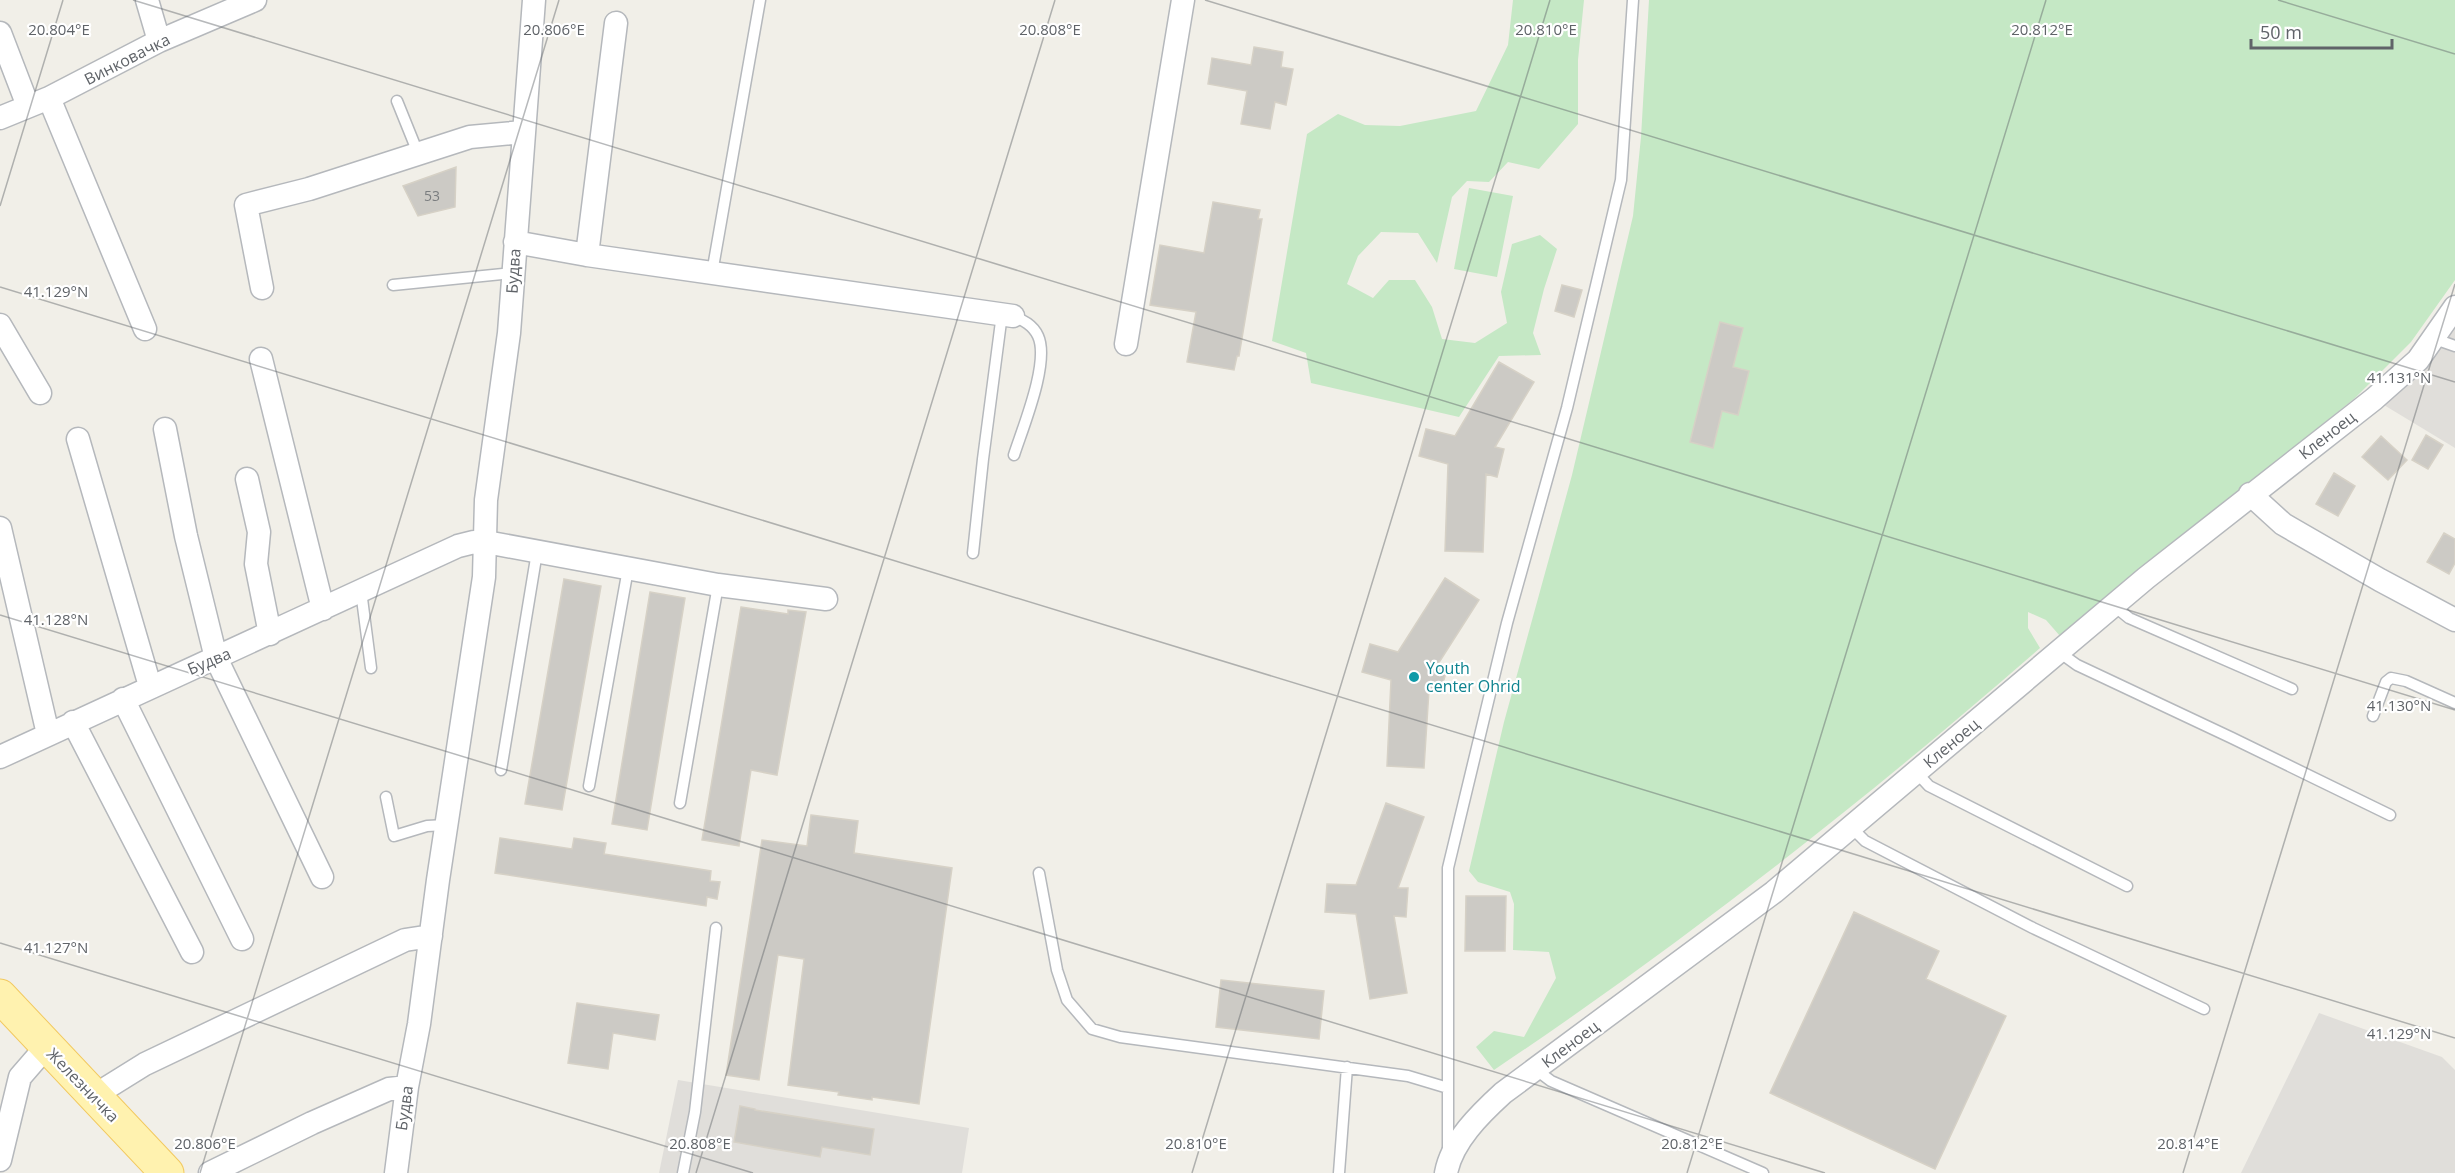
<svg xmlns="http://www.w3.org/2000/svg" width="2455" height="1173" font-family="'Open Sans',sans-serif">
<rect width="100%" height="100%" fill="#f1efe8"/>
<path fill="#e0deda" d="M2455,307V448L2374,399Z
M2319,1013L2442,1057L2455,1070V1173H2241Z
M678,1080L969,1128L962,1173H659Z"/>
<path fill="#c5e8c5" d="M1513,0H1584L1578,60V124L1539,169L1508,162L1489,182L1467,181L1452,197L1437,263L1418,233L1381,232L1358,256L1347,284L1373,298L1389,280H1415L1432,307L1442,339L1475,343L1507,323L1501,292L1512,244L1540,235L1557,249L1544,289L1533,333L1541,355L1499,356L1459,417L1311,383L1306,353L1272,341L1307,134L1338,114L1365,125L1400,126L1476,111L1508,45Z
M1649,0H2455V280L2411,342L2355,398L2060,636L2046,620L2028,612V628L2040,648C1867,799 1685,942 1494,1070L1476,1047L1494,1031L1524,1037L1556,978L1549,952L1513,950L1514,904L1510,892L1478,882L1469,871L1504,722L1572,475L1633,216L1641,137Z
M1469,188L1513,196L1497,277L1454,269Z"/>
<path fill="#cccac5" stroke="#d6d1c6" stroke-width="1.5" d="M1254,47L1283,52L1281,67L1293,69L1286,105L1275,102L1270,129L1241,124L1247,91L1208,84L1212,58L1251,65Z
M456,167L455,207L418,216L403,186Z
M1213,202L1260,210L1258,219H1262L1239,356H1237L1234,370L1187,362L1196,312L1150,305L1160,245L1204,253Z
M1562,285L1582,290L1574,317L1555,311Z
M1720,322L1743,328L1733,367L1749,371L1738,415L1722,411L1713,448L1690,442Z
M1499,362L1534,382L1495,447L1504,449L1497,477L1486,474L1483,552L1445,551L1448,464L1419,456L1426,429L1455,436Z
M2426,435L2443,445L2428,469L2412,460Z
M2381,436L2407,460L2388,480L2362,457Z
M2334,473L2355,486L2338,516L2316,504Z
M2444,533L2455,539V563L2449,574L2427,562Z
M1445,578L1479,600L1438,664L1448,666L1440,693L1429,690L1424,768L1387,766L1391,680L1362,672L1370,644L1398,652Z
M564,579L601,586L562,810L525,804Z
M650,592L685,598L647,830L612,824Z
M741,607L788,614V610L806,612L777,775L751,770L739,846L702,840Z
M1386,803L1424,817L1398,888H1408L1406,917L1394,916L1407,993L1370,999L1356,914L1325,912L1327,884L1356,885Z
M811,815L858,821L854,853L952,868L919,1104L872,1097V1100L838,1095L839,1092L788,1085L804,959L778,955L759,1080L726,1075L762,840L807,846Z
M500,838L572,849L574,838L606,843L604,854L711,871L710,881L720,882L717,899L707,897L706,906L495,873Z
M1466,896H1506L1505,951H1465Z
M1854,912L1939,951L1926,979L2006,1016L1935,1169L1770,1093Z
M1221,980L1324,991L1319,1039L1216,1027Z
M577,1003L659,1015L655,1040L613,1033L608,1069L568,1063Z
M740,1106L755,1109V1110L874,1129L870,1155L822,1147L820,1157L734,1142Z"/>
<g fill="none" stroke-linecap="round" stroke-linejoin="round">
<defs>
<path id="lane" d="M397,101L418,153
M712,273L760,0
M393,285L512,273
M1013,316C1023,320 1033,325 1038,336C1050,362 1023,427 1014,455
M2435,339L2455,346
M973,553L983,459L1002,314
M361,591L371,668
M2113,605L2129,618L2292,689
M2059,652L2077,665L2232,738L2390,815
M2373,716L2386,682L2391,678L2406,681L2455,703
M501,770L537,552
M1916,772L1929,786L2127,886
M589,786L628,569
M386,797L394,836L427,826L446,825
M680,803L718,585
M1851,827L1865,841L2033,928L2204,1009
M1039,873L1057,970L1067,1000L1092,1029L1120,1037L1408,1076L1448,1088V1152
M1535,1069L1551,1081L1763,1173
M1448,1088V868L1507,623L1567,408L1621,180L1633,0
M683,1173L695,1112L716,928
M1339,1173L1347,1067"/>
<path id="street" d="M147,0L159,41
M0,33L28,106
M49,98L145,329
M0,118L49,98L159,41L255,0
M515,242L587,255L1013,316
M587,255L616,23
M262,288L246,205L309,189L470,137L523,132
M0,325L40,393
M1126,344L1183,0
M261,359L323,609
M165,429L186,536L216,658L322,877
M78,439L150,686
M247,479L259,532L256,564L270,634
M2250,494L2283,524L2380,580L2455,620
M0,528L48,734
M123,699L242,939
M73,722L192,952
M0,757L458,546L474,542H486L718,585L826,599
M96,1099L108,1087L145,1064L405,940L431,936
M0,1160L20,1077L46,1047
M210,1173L312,1123L389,1089L407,1087
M396,1173L407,1087L419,1024L438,880L484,577L486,500L509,333L534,0
M1446,1173C1452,1141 1480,1114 1503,1093L1774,892L2146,578L2374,399L2418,360L2455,307"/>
<path id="primary" d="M0,996L167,1173"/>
</defs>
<use href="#lane" stroke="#b5b8bc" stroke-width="13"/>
<use href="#street" stroke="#b5b8bc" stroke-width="25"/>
<use href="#primary" stroke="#f2c960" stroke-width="35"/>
<use href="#lane" stroke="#fff" stroke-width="10"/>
<use href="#street" stroke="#fff" stroke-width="22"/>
<use href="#primary" stroke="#fff2af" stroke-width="33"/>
</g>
<path fill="none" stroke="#5f6368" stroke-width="1.5" stroke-opacity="0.45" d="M133,0L2455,710M1205,0L2455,382M2278,0L2455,54M0,206L63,0M0,287L2455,1038M0,615L1825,1173M0,943L753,1173M200,1173L559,0M696,1173L1055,0M1192,1173L1550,0M1687,1173L2046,0M2183,1173L2455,284"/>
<circle fill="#0f9aa8" stroke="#fff" stroke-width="2" cx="1414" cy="677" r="6"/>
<g text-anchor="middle" stroke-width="4.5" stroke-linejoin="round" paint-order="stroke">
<g font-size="14" fill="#7a7d7f">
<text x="432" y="201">53</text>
</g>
<g font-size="16" fill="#5f6368" stroke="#fff">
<text transform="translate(127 59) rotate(-27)" y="6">Винковачка</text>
<text transform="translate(513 271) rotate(-86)" y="6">Будва</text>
<text transform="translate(2327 435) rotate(-38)" y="6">Кленоец</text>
<text transform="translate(209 661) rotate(-23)" y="6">Будва</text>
<text transform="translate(1951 743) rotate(-40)" y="6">Кленоец</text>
<text transform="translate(1570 1044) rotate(-37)" y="6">Кленоец</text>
<text transform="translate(83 1085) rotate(46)" y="6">Железничка</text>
<text transform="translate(404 1108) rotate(-82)" y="6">Будва</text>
</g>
<g font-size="16" fill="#0d838f" stroke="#fff" text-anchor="start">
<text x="1426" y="674">Youth<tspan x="1426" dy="18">center Ohrid</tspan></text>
</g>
</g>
<g font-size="15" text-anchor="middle" fill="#5f6368" stroke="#fff" stroke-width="4.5" stroke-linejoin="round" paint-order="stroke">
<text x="59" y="35">20.804°E</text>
<text x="554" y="35">20.806°E</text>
<text x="1050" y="35">20.808°E</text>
<text x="1546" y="35">20.810°E</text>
<text x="2042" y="35">20.812°E</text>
<text x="56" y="297">41.129°N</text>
<text x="2399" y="383">41.131°N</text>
<text x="56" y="625">41.128°N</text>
<text x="2399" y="711">41.130°N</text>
<text x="56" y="953">41.127°N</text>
<text x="2399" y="1039">41.129°N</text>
<text x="205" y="1149">20.806°E</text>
<text x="700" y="1149">20.808°E</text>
<text x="1196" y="1149">20.810°E</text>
<text x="1692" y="1149">20.812°E</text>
<text x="2188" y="1149">20.814°E</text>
</g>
<path d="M2251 39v9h141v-9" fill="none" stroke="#5f6368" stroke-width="3"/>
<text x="2260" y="39" font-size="18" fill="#5f6368" stroke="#ffffff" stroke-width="4.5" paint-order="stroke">50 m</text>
</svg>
